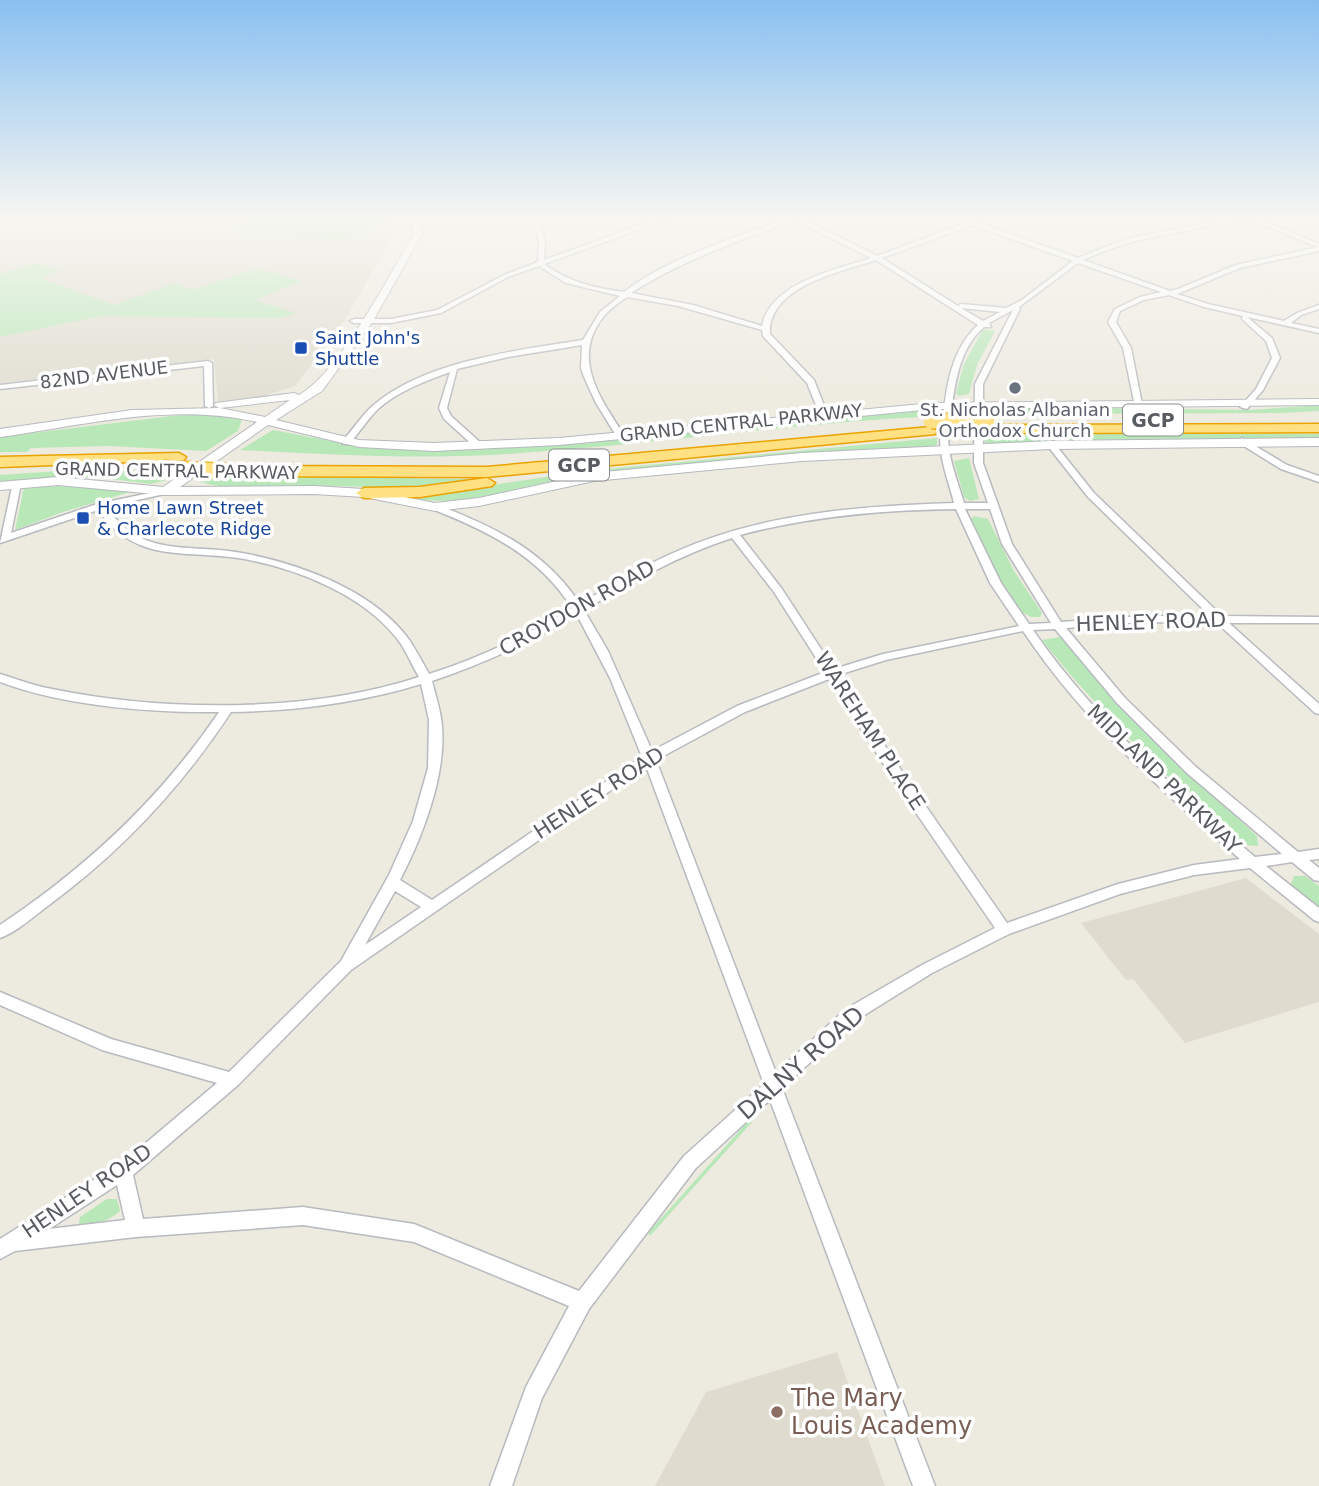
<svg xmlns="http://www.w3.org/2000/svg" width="1319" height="1486" font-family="'DejaVu Sans',sans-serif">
<rect width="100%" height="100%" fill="#edeadf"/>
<path fill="#dfdccf" d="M0,218H391L397,229L345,320L295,386L260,397L218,402L214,359L0,383Z
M1246,878L1319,934V1002L1185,1043L1133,979L1126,980L1081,923Z
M837,1352L885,1486H655L706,1392Z"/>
<path fill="#b8e7b8" d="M260,218H381L382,219L366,233L340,241L237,233L235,227Z
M36,263L61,271L42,279L114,305L175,283L193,290L256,268L302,281L255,300L296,313L282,318L101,316L0,337V274Z
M983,329L995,331L977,365L969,394L959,396L956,393L964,364Z
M1319,405V411L1281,413L982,414V411L991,407H1020L1250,410Z
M929,409L938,413V416C788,423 639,447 489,455C407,459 323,454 240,450L273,430L368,448L469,450L584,442Z
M188,414L233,416L242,420L238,431L206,451L109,446L31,448L27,452H0V437Z
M1067,434H1319V438L994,445L984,442L982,437Z
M937,438V444L932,448C815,454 697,460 581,476C522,484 468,509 408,498L584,471Z
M969,458L979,499L970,501L964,497L954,461Z
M74,470L177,471L164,481L150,484L96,477L0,482V475Z
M205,475L476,479L479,482C416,491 357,486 294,485C269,485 217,492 199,480Z
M83,486L130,492L63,512L15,530L24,487Z
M974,516L988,519L1014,571L1042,613L1040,617H1031L1022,612L1000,579L971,519Z
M1060,637L1142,730L1257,836L1258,846L1245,845L1230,835C1163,773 1098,711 1042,640Z
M1294,876H1305L1319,886V908L1291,884Z
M750,1119L753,1121L650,1236L648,1233Z
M107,1199H117L120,1211C108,1222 95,1224 79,1224L80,1217Z"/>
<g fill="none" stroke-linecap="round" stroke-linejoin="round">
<defs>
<path id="minor" d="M532,218H538L545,241L544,260L661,218H671L544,264C569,282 594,288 624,292C671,256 733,239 788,218H801L877,256L966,223L955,218H965L1078,258L1113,244L1135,237L1236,218H1257L1319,244V251L1240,268L1177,294L1208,304L1284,321L1297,313L1319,305V309L1301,315L1291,323L1319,329V333L1247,317L1272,338L1280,358L1263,390L1247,409L1240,407L1256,389L1272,358L1266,341L1242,319L1243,316L1204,307L1169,295L1144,300L1120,311L1116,322L1131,348L1142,404L1135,406L1123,348L1108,322L1115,309L1140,297L1161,292L1078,263L1019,307L1020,309L983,384V463L1012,544L1061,622L1142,616H1210L1088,497L1047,445L1051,442L1054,443L1094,493L1222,616L1319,617V623H1229L1319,704V714L1315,713L1217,623L1142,622L1066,628L1125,698L1196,767L1298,852L1319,849V859L1309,860L1319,868V881L1314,880L1292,862L1266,866L1319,908V922L1314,920L1250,868L1194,875L1120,894L1009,934L932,973L858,1019L782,1088L935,1486H913L770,1100L696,1168L589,1309L542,1398L512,1486H490L526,1387L569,1306L414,1242L303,1225L136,1237L15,1251L0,1259V1239L128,1158L217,1083L102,1050L0,1005V992L111,1039L229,1072L341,961L389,875L413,821L428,768L429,720L421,684C359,703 295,711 231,712C181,788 122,851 49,905C34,916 17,932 0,938V925C87,867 160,799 219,712C151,713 64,706 0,682V674C17,679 34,686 52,689C164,712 310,713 419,677C413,667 408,655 401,644C368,596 295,567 238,558C182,550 135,563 98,510L0,543L13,482L16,481L21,484L11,533L97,504L169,489V493L106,507C143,559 188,543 242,553C301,564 375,591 410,641C417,652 423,663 429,674C480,658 527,635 572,608C539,556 488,531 432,509V505H438C496,528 544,550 580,604C610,586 641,567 673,553C761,513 859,506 954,503C950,486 943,469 941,451C939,440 941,429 943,419C946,386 952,348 978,325L876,260C841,272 768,286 770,334L814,380L827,413L826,415H820L807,383L763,336L762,330L678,306L627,297C620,302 611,308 605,315C570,356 599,397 624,435L623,437H617L596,403L584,377L581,368L582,345L508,357L457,369L447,408L451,416L482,444V448H476L444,419L439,408L450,372C425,381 396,392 377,410C367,420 359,433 349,444H343V440C354,429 362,414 375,404C426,361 518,350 583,340L600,312L620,296L566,283L539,266L508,277L441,313L391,323H354L350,321L354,319H391L437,310L504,275L538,262L539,241ZM1249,219L1318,247L1236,265L1178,289L1170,291L1083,260C1135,235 1193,231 1249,219ZM795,220L871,258C835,270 771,282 762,326L693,305L631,293C682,260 739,241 795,220ZM972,225L1073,261L1022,300L1006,308L961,304L958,306L882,258ZM961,308L1000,312L983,321ZM1013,310L975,384L974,463L988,503H964C959,486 952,468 949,450C947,439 950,428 951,417C954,386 959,348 984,327H991L989,323ZM956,509L990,583L1019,626L883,654L834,669L782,589L740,535C811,516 883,510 956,509ZM965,509H990L1002,544L1051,623L1029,624L1001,583ZM732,538L774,592L825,672L737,706L652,751L608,651L584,610C632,582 679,555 732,538ZM577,615L610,678L642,757L432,900L400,880C423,836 449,769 441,718C439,706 435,693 432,681C483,664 530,642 577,615ZM1055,629L1117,703L1187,773L1282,854L1255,857C1175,790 1093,717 1033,630ZM1023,631C1081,718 1161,791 1240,859L1194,865L1118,884L1007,923L907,779L838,675L886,660ZM829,679L897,785L995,928L922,965L846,1009L776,1073L656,760L745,712ZM646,766L764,1084L684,1156L579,1291L414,1224L303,1207L143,1219L133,1175L238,1085L351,970ZM395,891L421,907L365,945ZM117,1185L125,1220L49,1229Z
M208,361L212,363L213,406L209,408L205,406L204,366L0,389V385Z
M1242,438L1287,465L1319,476V482L1281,469L1239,443L1238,441Z"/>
<path id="secondary" d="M409,218H417L422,234L373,321L322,391L276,420L359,440L434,443L559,438L933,403L1319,399V405L933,409L559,445L434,451L359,447L268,425L180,487L314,486L364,489L435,503L479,498L594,473L802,453L1051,441L1319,438V446L1051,449L802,461L594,481L479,506L435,511L364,497L314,494L166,495L58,485L0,490V482L58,477L163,487L257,422C173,402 84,425 0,437V429L132,410L219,408L214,405L216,403L294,393L299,395C340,372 388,277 414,234ZM290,400L265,417L220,408Z"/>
<path id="motorway" d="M1319,424V432L983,433L976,429L983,425Z
M930,427L937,431L935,434L487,477L227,476L219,471L227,466L487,467Z
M179,453L186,457L184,460L0,467V457Z
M487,478L495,483L492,486L420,497L364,498L356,493L364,488L420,487Z"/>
</defs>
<use href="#minor" stroke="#b7babf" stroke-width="3"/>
<use href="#secondary" stroke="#b5b9bf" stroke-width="2"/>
<use href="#motorway" stroke="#eba300" stroke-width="3"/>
<use href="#minor" fill="#fff" fill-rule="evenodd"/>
<use href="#secondary" fill="#fff" fill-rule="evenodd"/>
<use href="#motorway" fill="#ffe083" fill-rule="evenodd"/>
<defs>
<path id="motorway-bridge" d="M931,421H987
M163,468L227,471"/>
</defs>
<use href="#motorway-bridge" stroke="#eba300" stroke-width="17" stroke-linecap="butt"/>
<use href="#motorway-bridge" stroke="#ffe083" stroke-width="15"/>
</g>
<linearGradient id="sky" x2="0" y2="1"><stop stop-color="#89c0f1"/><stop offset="0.51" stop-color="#f7f6f1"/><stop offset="1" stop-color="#f7f6f1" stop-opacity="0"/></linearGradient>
<rect width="1319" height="426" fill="url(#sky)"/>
<g fill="#1a4fb4" stroke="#fff" stroke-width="2.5">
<rect x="294" y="341" width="14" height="14" rx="3.5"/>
<rect x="76" y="511" width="14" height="14" rx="3.5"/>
</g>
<circle fill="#6b7280" stroke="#fff" stroke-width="2.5" cx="1015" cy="388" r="7"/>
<circle fill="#8d6e63" stroke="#fff" stroke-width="2.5" cx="777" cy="1412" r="7"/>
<g text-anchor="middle" stroke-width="7" stroke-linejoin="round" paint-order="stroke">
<g font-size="18" fill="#164399" stroke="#fff" text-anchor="start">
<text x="315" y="344">Saint John's<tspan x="315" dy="21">Shuttle</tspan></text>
<text x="97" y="514">Home Lawn Street<tspan x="97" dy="21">&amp; Charlecote Ridge</tspan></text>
</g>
<g font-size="18" fill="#585c61" stroke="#fff">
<text transform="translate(104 375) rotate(-7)" y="6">82ND AVENUE</text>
<text transform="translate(741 423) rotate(-6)" y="6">GRAND CENTRAL PARKWAY</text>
<text transform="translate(177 471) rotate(1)" y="6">GRAND CENTRAL PARKWAY</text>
</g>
<g font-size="18" fill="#5b616d" stroke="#fff">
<text x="1015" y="416">St. Nicholas Albanian<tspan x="1015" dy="21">Orthodox Church</tspan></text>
</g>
<g fill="#fff" stroke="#8a8d90" stroke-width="2">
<rect x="1123" y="404.5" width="60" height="31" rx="5"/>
<rect x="549" y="449.5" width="60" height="31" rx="5"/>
</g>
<g font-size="19" font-weight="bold" fill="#585c61">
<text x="1153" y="427">GCP</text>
<text x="579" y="472">GCP</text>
</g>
<g font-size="21" fill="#585c61" stroke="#fff">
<text transform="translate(577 608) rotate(-29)" y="7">CROYDON ROAD</text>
<text transform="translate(1151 622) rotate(-2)" y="7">HENLEY ROAD</text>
<text transform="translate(870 731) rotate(57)" y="7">WAREHAM PLACE</text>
<text transform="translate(1164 779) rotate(44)" y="7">MIDLAND PARKWAY</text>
<text transform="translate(599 793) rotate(-33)" y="7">HENLEY ROAD</text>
<text transform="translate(87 1191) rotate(-34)" y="7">HENLEY ROAD</text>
</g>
<g font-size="24" fill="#585c61" stroke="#fff">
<text transform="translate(801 1063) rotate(-41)" y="8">DALNY ROAD</text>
</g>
<g font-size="24" fill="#785e54" stroke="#fff" text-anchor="start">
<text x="791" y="1406">The Mary<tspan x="791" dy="28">Louis Academy</tspan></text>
</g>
</g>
</svg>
